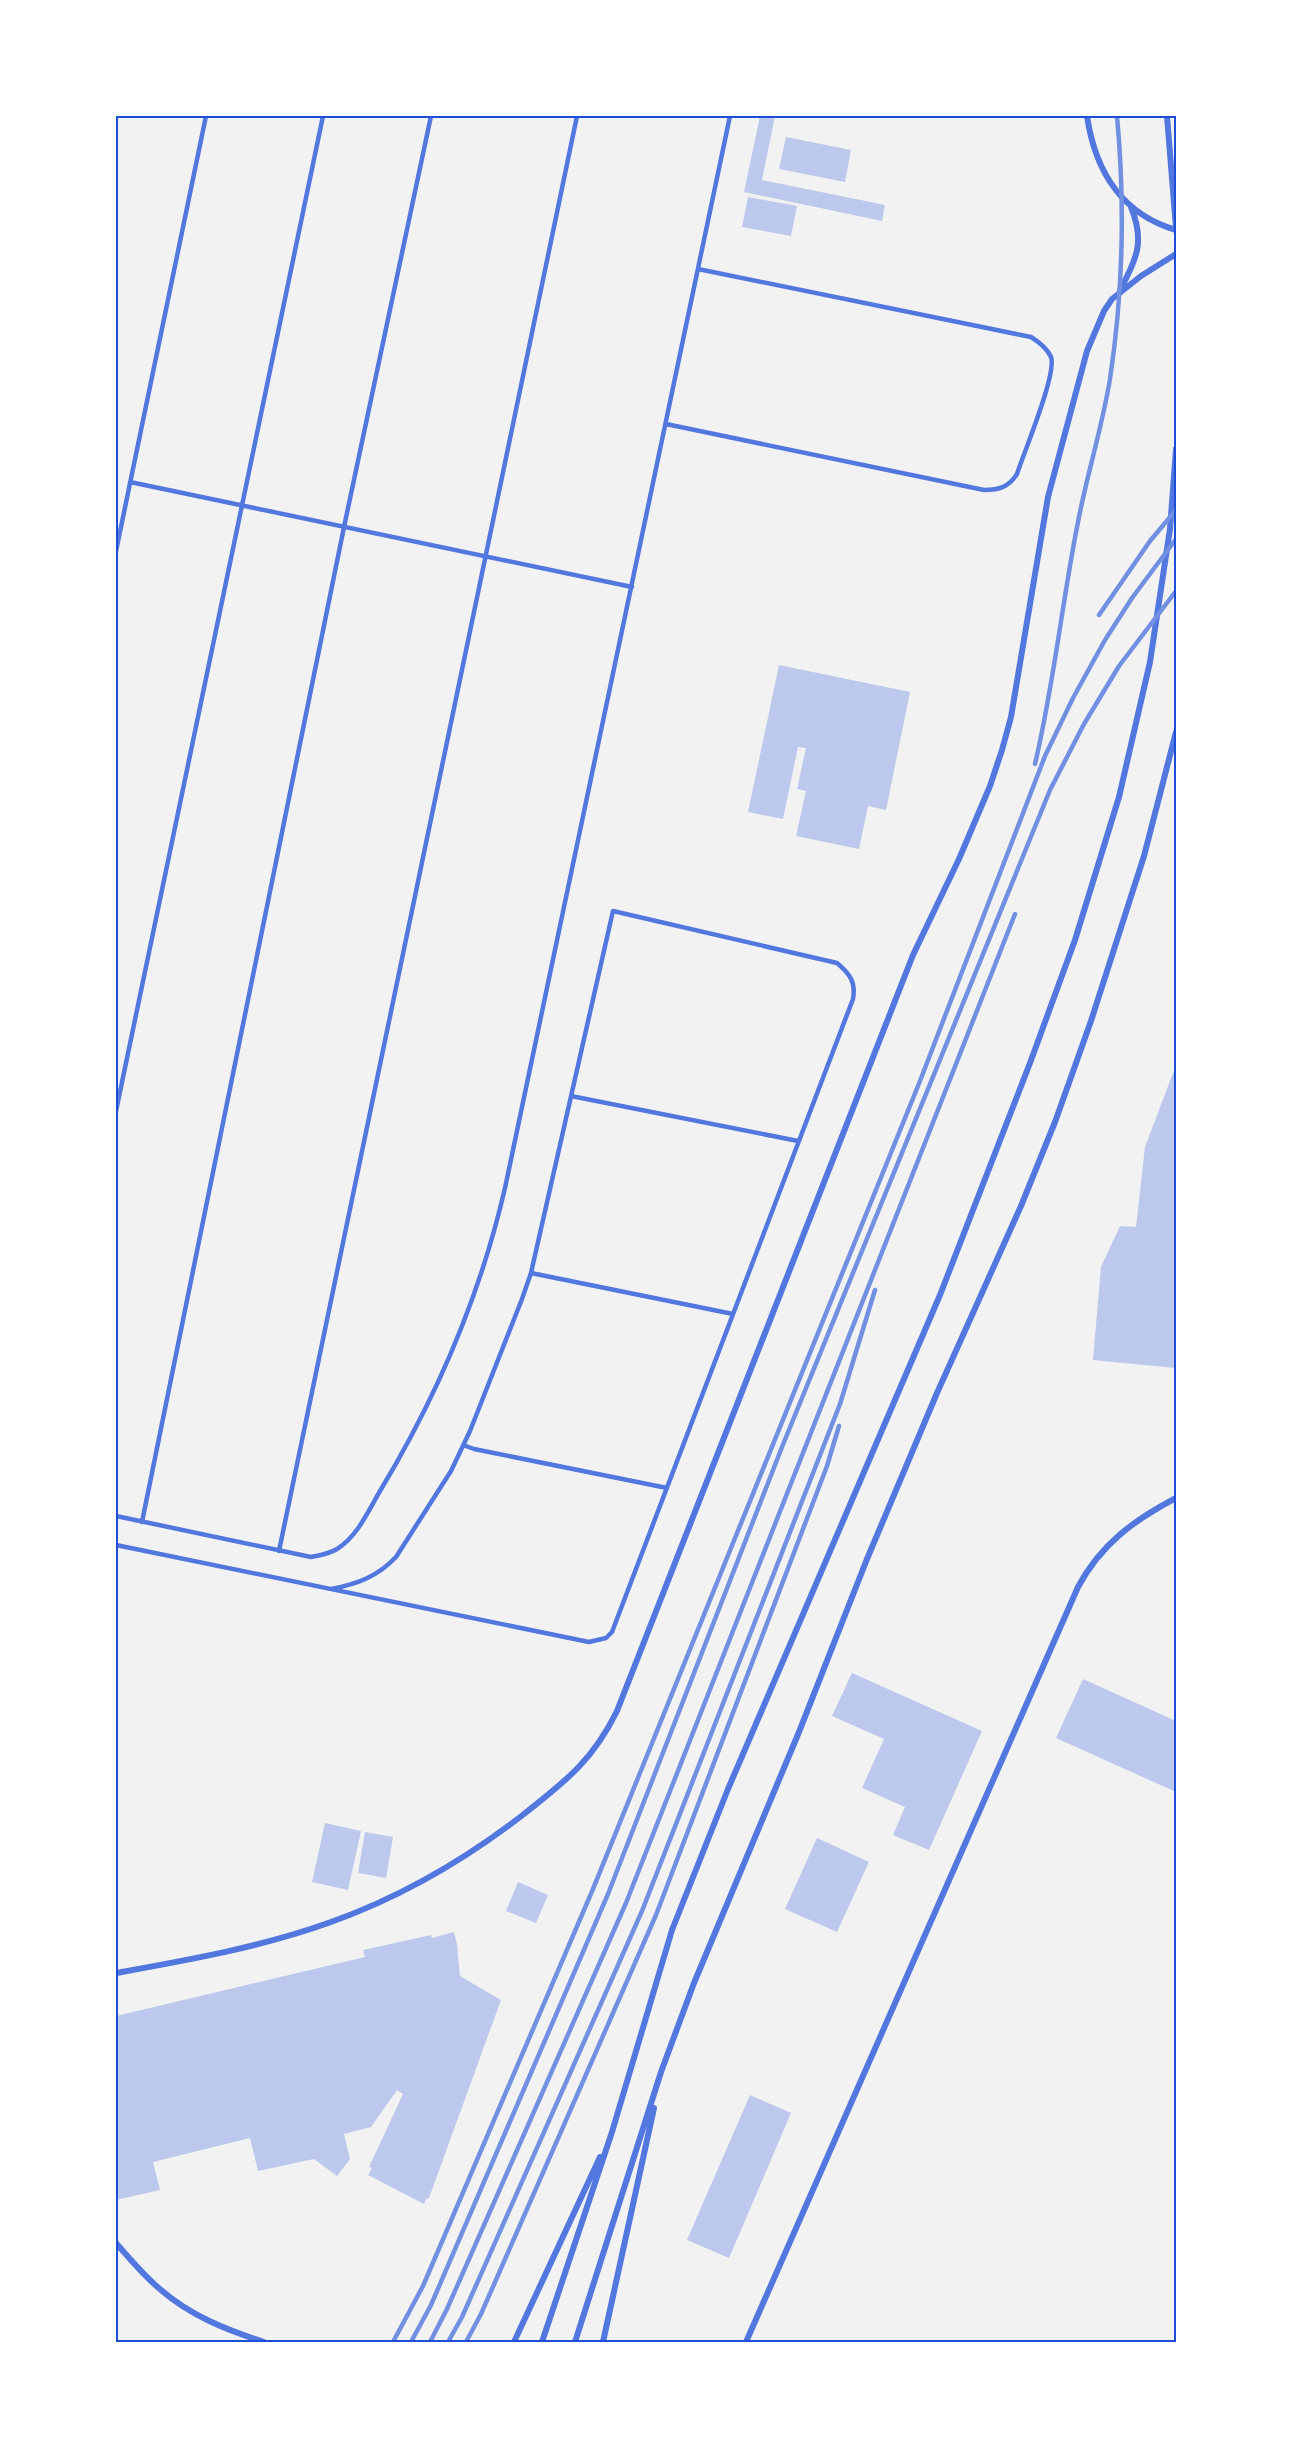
<svg xmlns="http://www.w3.org/2000/svg" width="1292" height="2458" font-family="Figtree,sans-serif">
<rect width="100%" height="100%" fill="#f2f2f2"/>
<path fill="#bdc9ec" d="M760,116H775L762,180L885,205L882,221L744,192Z
M786,137L851,150L845,182L779,169Z
M748,197L797,206L791,236L742,227Z
M779,665L910,692L886,810L868,806L859,849L796,836L806,791L797,789L806,748L798,747L783,819L748,812Z
M1176,1065V1368L1093,1360L1101,1267L1120,1226L1136,1227L1145,1147Z
M852,1673L982,1731L929,1850L893,1835L905,1807L862,1788L884,1739L832,1716Z
M1083,1679L1176,1721V1792L1056,1738Z
M325,1823L361,1831L348,1890L312,1882Z
M365,1832L393,1837L386,1878L358,1873Z
M817,1838L869,1862L837,1932L785,1909Z
M518,1882L548,1895L536,1923L506,1911Z
M454,1932L457,1945L460,1976L501,2000L429,2198L426,2199L424,2204L368,2175L372,2168L369,2167L403,2094L397,2090L371,2127L344,2134L350,2159L337,2176L314,2159L258,2171L250,2138L153,2162L160,2190L116,2200V2016L365,1957L363,1950L431,1935L432,1938Z
M750,2095L791,2113L729,2258L687,2240Z"/>
<g fill="none" stroke-linecap="round" stroke-linejoin="round">
<path stroke="#5277de" stroke-width="4.5" d="M666,424L984,490C999,490 1009,487 1017,474C1024,452 1057,374 1051,357C1047,348 1039,342 1031,337L698,269
M130,482L632,587
M116,551L206,116
M571,1096L798,1141
M116,1111L323,116
M531,1273L733,1314
M463,1445L474,1449L667,1488
M116,1516L311,1557C320,1555 329,1554 337,1549C357,1537 369,1510 380,1491C438,1395 480,1296 505,1188L730,116
M142,1522L344,527L431,116
M116,1545L589,1642L606,1638L612,1632L853,999C856,982 850,974 837,963L613,911L531,1273L522,1299L470,1431L451,1471L396,1557C378,1576 358,1584 331,1589
M279,1551L577,116"/>
<path stroke="#5277de" stroke-width="6" d="M1087,116C1095,170 1121,214 1176,230
M1167,116L1176,228
M1120,290C1137,259 1145,241 1131,207
M116,1973C188,1960 262,1947 331,1922C401,1897 466,1859 524,1814C567,1780 593,1760 617,1711L913,955L959,859L990,786L1002,750L1011,717L1048,497L1087,351L1104,311L1112,299L1141,276L1176,254
M116,2243C130,2259 144,2276 161,2290C191,2316 227,2330 264,2342
M514,2342L600,2157
M542,2342L612,2132L672,1930L728,1789L940,1295L1030,1063L1075,940L1119,797L1150,662L1170,529L1176,449
M575,2342L661,2072L694,1983L799,1732L867,1559L937,1393L1021,1206L1055,1122L1091,1021L1144,856L1176,732
M603,2342L654,2108
M746,2342L1078,1587C1101,1544 1134,1520 1176,1498"/>
<path stroke="#7290e2" stroke-width="4.5" d="M1099,615L1150,541L1176,510
M1035,764C1054,684 1062,602 1078,522C1087,474 1102,428 1110,379C1123,293 1125,203 1117,116
M393,2342L423,2286L593,1889L920,1081L1045,756L1073,698L1105,640L1132,598L1176,539
M411,2342L431,2305L608,1894L782,1447L1050,790L1084,724L1119,666L1176,591
M430,2342L447,2309L626,1903L1015,914
M448,2342L462,2317L642,1911L840,1404L875,1290
M466,2342L481,2314L656,1915L827,1466L839,1426"/>
</g>
<rect width="1292" height="2458" fill="none" stroke="#ffffff" stroke-width="234"/>
<rect x="117" y="117" width="1058" height="2224" fill="none" stroke="#1d4ed8" stroke-width="2"/>
</svg>
